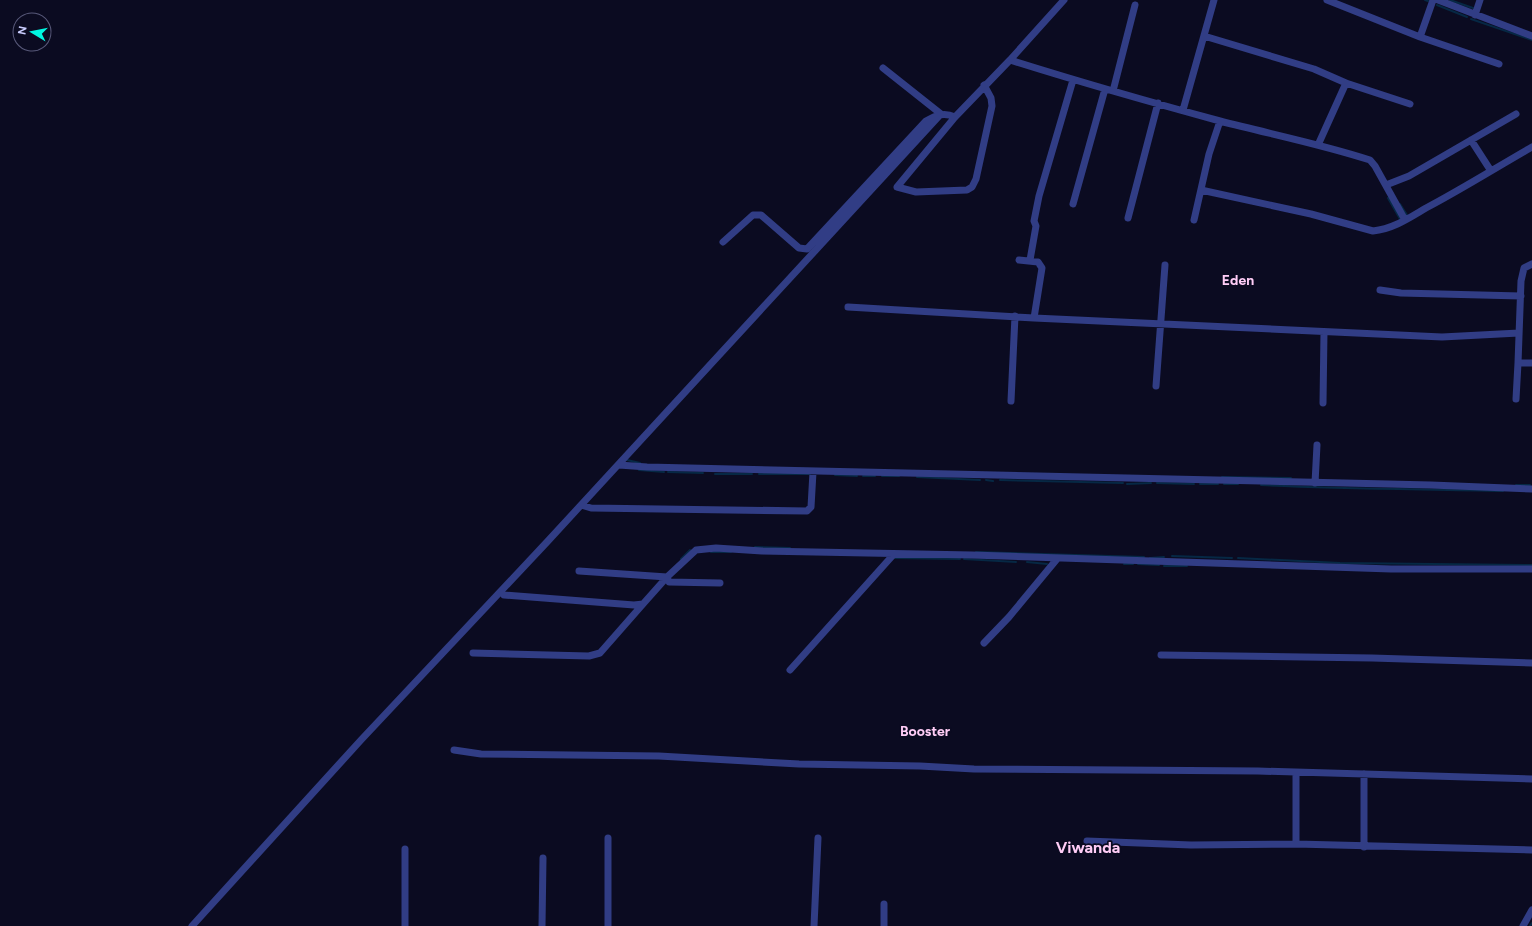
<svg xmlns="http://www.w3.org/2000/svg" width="1532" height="926" font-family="Figtree,sans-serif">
<rect width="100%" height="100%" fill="#0b0b21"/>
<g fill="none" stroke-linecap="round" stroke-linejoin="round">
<path stroke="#062844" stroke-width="2" d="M1425,0L1428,1
M1450,0L1473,8
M1437,5L1467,17
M1471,19L1532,40
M1388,198L1400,219
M1400,204L1407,215
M627,460L640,463
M639,470L664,472
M668,472L703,473
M715,474H752
M759,474H810
M835,475L857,476
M863,476H875
M882,476H899
M917,477L980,480
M1222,477L1291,478
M986,480L993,481
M1000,480L1123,483
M1157,483L1194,484
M1127,484L1151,483
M1200,484H1218
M1224,484H1238
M1261,485C1342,489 1422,489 1503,491
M1516,485H1530
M755,547L790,548
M711,552H731
M976,552L1144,557
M1172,556L1232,558
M894,558L960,559
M1150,558L1164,557
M1238,558L1340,563L1532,565
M681,559L690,550
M964,559L1016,562
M1027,562L1047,564
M1124,564H1133
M1138,564L1159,565
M1164,566H1187
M1530,926L1532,923"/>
<path stroke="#313d85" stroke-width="7" d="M1327,0L1420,37L1499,64
M1438,0L1532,36
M1475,15L1480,0
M1204,36L1314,69L1346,83L1410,104
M1420,37L1433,0
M1010,60C1080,82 1150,102 1220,121C1270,134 1321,144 1370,160L1375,166L1405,220
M984,85L991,98L992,106L976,179L972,187L967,190L916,192L897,187L955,117L1010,60L1064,0
M1113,91L1135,5
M1183,110L1214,0
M1471,140L1491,171
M1318,145L1346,83
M1386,185L1409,176L1516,114
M1201,190L1311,214L1373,231C1393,229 1409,218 1426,208C1462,189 1497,167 1532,147
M1073,204L1105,89
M1128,218L1158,103
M1194,220L1209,154L1220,121
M723,242L753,215H761L799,248L807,249L926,121C936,115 944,112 955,117
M1019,260L1038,262L1042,268L1034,318
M1030,260L1036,226L1034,221L1039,196L1073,80
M1532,264L1524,268L1521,281L1518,363H1532
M1380,290L1401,293L1521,296
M848,307L1034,318L1442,337L1519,333
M1156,386L1165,265
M1516,399L1518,363
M1011,401L1015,316
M1323,403L1324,332
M619,465L647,467L1431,485L1532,489
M1315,483L1317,445
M581,505L591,508L807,511L811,507L813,472
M579,571L667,577
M667,577L669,582L720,583
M504,595L634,605L643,604L667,577L696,550L716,548L762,551L972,555L1391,569H1532
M984,643L1009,617L1057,559
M473,653L589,656L600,653L643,604
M1161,655L1372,658L1532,663
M790,670L894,554
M454,750L481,754L659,756L799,764L920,766L974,769L1258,771L1532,779
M608,838V926
M1087,841L1191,845L1296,844L1532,850
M1296,844V773
M1364,847V774
M405,849V926
M192,926L361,740L547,542L941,114L883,68
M542,926L543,858
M814,926L818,838
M884,926V904
M1523,926L1532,910"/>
</g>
<g text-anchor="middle" stroke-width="3.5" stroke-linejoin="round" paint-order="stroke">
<g font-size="14" font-weight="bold" fill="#ffcdf6" stroke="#0b0b21">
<text x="1238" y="285">Eden</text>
<text x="925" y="736">Booster</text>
</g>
<g font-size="16" font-weight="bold" fill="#ffcdf6" stroke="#0b0b21">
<text x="1088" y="853">Viwanda</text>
</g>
</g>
<g transform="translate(32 32) rotate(280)"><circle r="19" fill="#0b0b21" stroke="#58597a"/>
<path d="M0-3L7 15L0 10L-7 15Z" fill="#00f6e1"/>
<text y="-6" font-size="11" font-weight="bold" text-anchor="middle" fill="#cbceff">N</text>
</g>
</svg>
